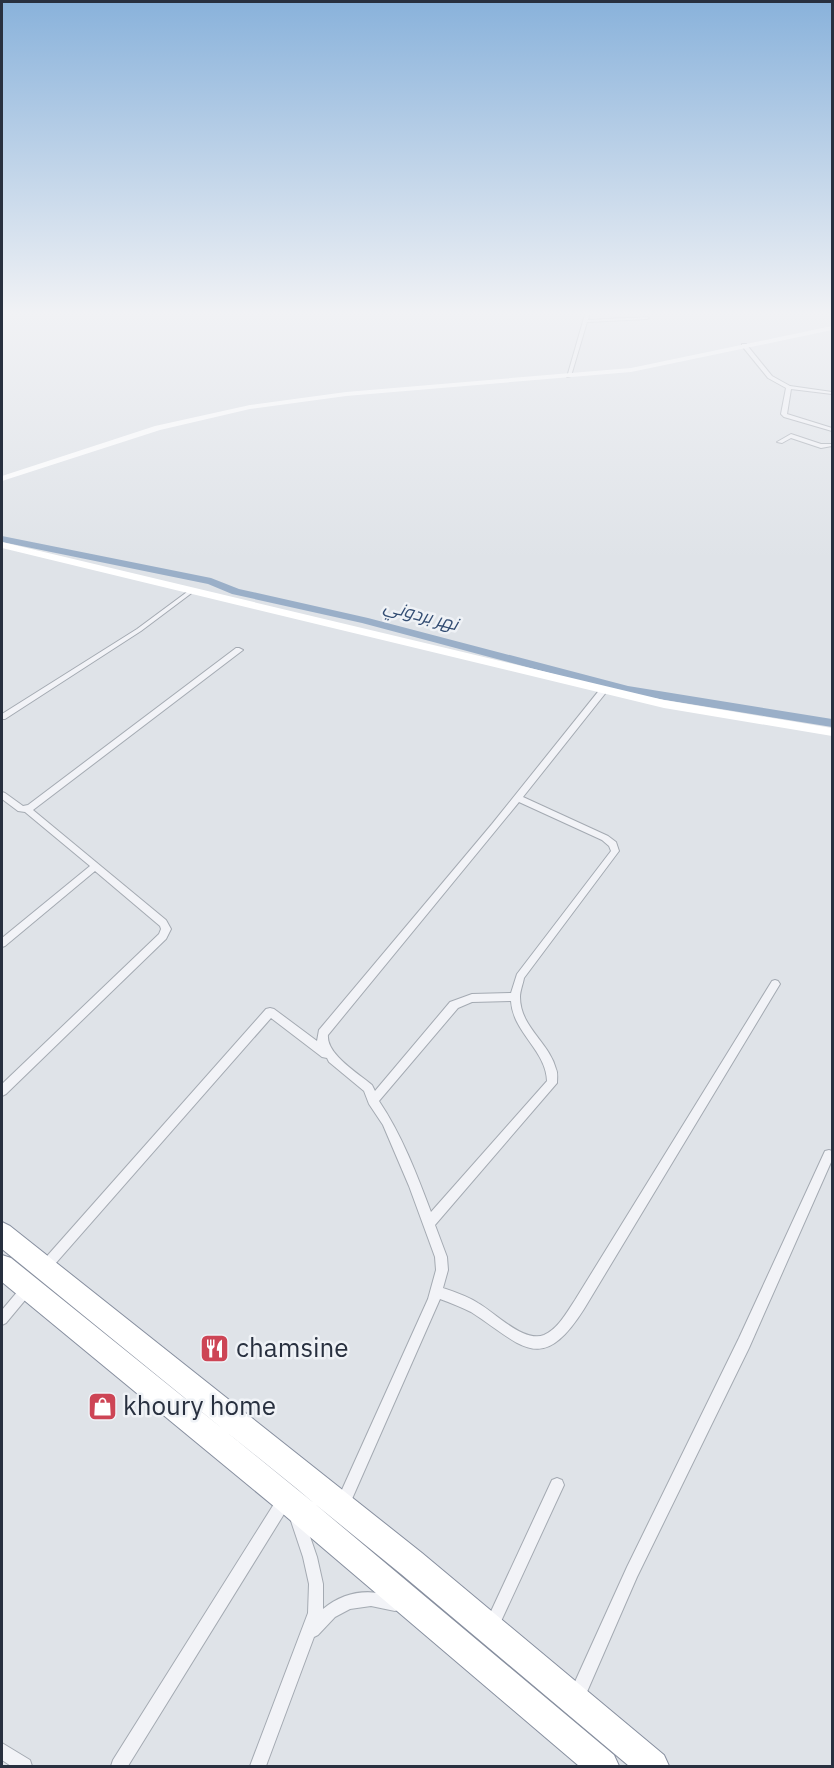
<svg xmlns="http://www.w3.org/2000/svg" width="834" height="1768" font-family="'IBM Plex Sans',Cairo,sans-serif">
<rect width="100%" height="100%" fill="#dfe3e8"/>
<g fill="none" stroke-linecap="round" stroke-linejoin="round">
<path fill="#9aafc8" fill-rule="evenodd" d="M2,536L211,578L239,589L368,618L628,686L832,719V727L628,694L362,623L232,594L208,584L2,542Z"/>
<defs>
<path id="street" d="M586,311H590L588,320L647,317L649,318L647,319L587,322L571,376L567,377Z
M742,344H746L772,376L790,386L832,392V394L791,389L787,414L832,428V431L784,417L781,414L786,388L768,378L742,346Z
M791,434L821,444H832V446L821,448L791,438L782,443L777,442Z
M191,589L193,590V592L141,631L5,719H2V714L137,629Z
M236,648H239L243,650L33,810L166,920L171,929L166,939L6,1094L2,1096V1084L159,934L161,929L160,926L95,871L5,946L2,947V938L90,866L25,812L18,811L2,799V792L5,793L23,806L28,805Z
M601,688H604L608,690L523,797L608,836L616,842L619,851L524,978C523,984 520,991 520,997C520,1027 549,1042 556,1069C558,1073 557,1078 557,1083L435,1225L447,1257L448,1270L443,1288C455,1292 467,1296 478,1303C494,1312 524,1343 544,1335C558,1329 567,1312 575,1300L772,981L775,980L778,981L780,984L584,1309C541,1377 521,1344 471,1312C461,1307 451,1303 440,1299L348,1508L343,1510L338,1508L336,1503L428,1299L436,1270L435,1257L409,1186L383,1125L369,1104L364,1091L329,1062L327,1058L322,1057L271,1018L48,1272L44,1274L40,1272L38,1268L40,1264L266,1009L270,1008L274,1009L317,1041L319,1030L492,824ZM519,802L602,840L609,846L611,851L517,974L511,993L472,994L450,1002L375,1091L372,1085C358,1073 326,1054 328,1035ZM511,1001C513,1033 546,1050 547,1081L431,1212C417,1175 402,1135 379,1101L458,1008L472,1002Z
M829,1150L832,1151V1160L749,1348L637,1577L583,1701L577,1703L571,1701L569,1695L627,1567L739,1338L825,1151Z
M27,1283L31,1285L33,1289L31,1293L6,1323L2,1325V1310L23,1285Z
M557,1478L562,1480L564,1485L497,1630L492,1633L487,1630L484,1625L487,1620L552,1480Z
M284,1494L289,1496L291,1501L289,1506L128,1766H111L113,1760L279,1496Z
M297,1511L302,1513L317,1557L323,1584V1609C346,1590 373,1588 400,1599L402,1604L400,1609L395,1611L371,1606L350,1609L335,1617L318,1635L314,1637L266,1766H250L308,1613L309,1584L303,1557L290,1518L292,1513Z
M2,1743L30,1760L32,1766H11L2,1760Z"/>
<path id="highway" d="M2,1222L10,1226L422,1553L664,1755L669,1766H629L401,1574L2,1249Z
M2,1255L11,1258L296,1488L614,1755L619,1766H579L276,1508L2,1282Z"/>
</defs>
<use href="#street" stroke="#a4aab2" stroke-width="2"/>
<use href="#highway" stroke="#878f9f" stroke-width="2"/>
<use href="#street" fill="#f2f3f7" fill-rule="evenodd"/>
<path fill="#fff" fill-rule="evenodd" d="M832,326V330L631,372L346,396L250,409L160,430L2,481V476L155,426L250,405L346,392L631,368Z
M2,542L664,700L832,728V736L664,708L2,548Z"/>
<use href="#highway" fill="#fff" fill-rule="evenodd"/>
</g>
<linearGradient id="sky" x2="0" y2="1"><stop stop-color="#89b2db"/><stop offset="0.56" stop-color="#f1f2f5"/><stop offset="1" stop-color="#f1f2f5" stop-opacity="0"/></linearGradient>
<rect width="834" height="559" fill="url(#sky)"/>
<defs>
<symbol id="restaurant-square" viewBox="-11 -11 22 22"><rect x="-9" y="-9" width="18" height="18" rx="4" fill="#cd4555" stroke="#eff2f6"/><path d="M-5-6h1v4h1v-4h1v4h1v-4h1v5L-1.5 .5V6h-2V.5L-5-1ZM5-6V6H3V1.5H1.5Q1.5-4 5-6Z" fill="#fff"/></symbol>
<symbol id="shop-square" viewBox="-11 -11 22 22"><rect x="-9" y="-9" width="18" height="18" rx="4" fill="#cd4555" stroke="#eff2f6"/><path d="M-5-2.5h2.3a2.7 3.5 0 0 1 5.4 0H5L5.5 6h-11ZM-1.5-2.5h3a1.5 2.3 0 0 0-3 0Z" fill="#fff"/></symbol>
</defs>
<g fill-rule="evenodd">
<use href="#restaurant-square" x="198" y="1332" width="33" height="33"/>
<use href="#shop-square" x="86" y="1390" width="33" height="33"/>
</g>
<g text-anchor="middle" stroke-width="5" stroke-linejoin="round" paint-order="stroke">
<g font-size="18" font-style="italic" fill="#334d73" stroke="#eff2f6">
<text transform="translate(421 615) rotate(15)" y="6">نهر بردوني</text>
</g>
<g font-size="26" fill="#28303f" stroke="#eff2f6" text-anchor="start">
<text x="236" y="1357">chamsine</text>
<text x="123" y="1415">khoury home</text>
</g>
</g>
<rect width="834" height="1768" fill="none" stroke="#28303f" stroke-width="6"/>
</svg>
